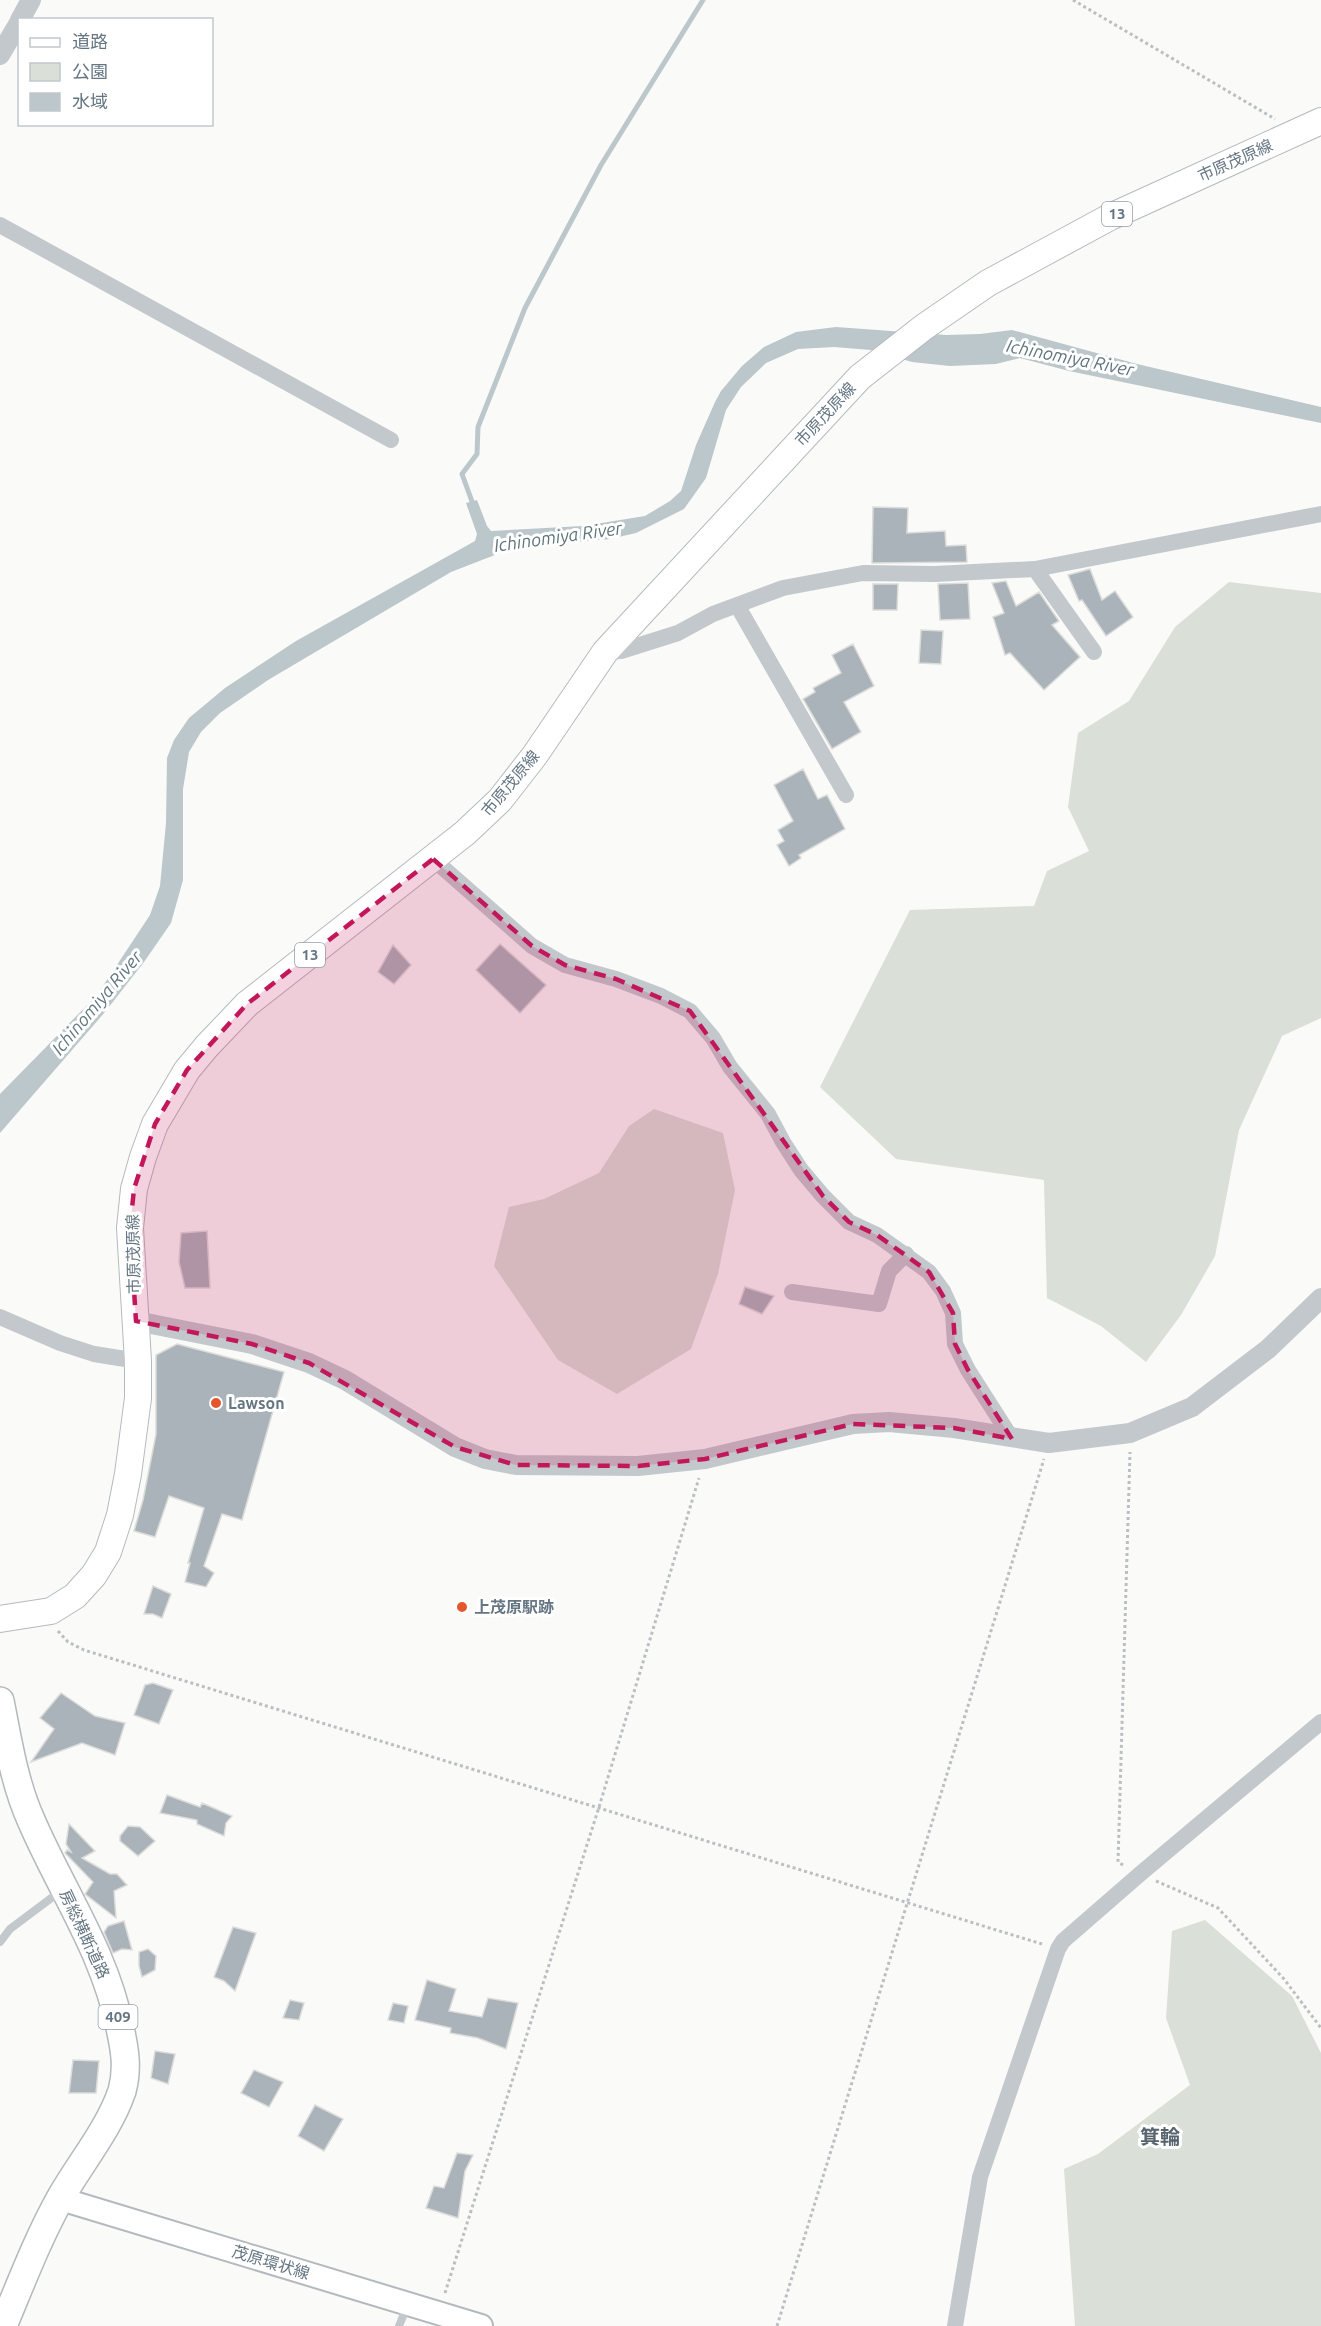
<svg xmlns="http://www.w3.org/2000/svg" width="1321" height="2326" font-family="Ubuntu,'Noto Sans JP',sans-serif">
<rect width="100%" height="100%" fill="#fafaf8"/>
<path fill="#dadfd7" d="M1229,582L1321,593V1018L1282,1036L1239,1130L1215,1256L1181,1315L1146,1362L1101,1326L1047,1298L1044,1180L896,1159L820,1087L910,910L1034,906L1047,871L1089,851L1068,807L1078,733L1129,701L1175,627Z
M654,1109L723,1133L735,1190L718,1274L691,1349L617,1394L558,1360L494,1266L509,1207L544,1199L599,1173L629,1126Z
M1205,1920L1292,1996L1321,2053V2326H1075L1064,2169L1098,2154L1190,2085L1166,2018L1172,1931Z"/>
<path fill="#bbc7cb" d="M836,327L946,335L980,334L1012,330L1137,364L1321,407V423L1069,371L1020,358L996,364L950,366L912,362L871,350L834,347L798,349L766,363L741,387L726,410L706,478L684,509L636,533L610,539L544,545L500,553L451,572L268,680L220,713L201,732L189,752L183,789V880L171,923L144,962L105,1012L0,1133V1094L97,995L150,915L160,886L166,823L167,758L174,740L189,718L225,688L296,641L475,541L477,534L466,503L477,500L487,526L491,531L583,526L645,516L670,501L681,491L696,445L715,402L721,391L742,366L764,347L796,332Z"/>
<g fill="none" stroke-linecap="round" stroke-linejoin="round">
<path stroke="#bbc7cb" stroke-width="5" d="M474,507L462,474L477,454L478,427L525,308L601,165L703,0"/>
</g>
<path fill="#aab3b9" stroke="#dcdcda" stroke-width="1.5" d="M873,507L908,508L907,533L945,531L946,546L966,545L967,562L872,563Z
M1090,569L1102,600L1115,591L1133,617L1106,636L1082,600L1079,601L1068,575Z
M1006,581L1016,606L1039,592L1059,621L1052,625L1080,657L1044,690L1010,653L1005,655L993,617L1004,613L992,583Z
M968,583L970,619L940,620L938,584Z
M873,584H898L897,610H873Z
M921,630L943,631L941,664L919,663Z
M853,644L874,686L844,702L861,732L832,749L803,699L815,692L813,688L841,673L832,655Z
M803,769L818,799L827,795L845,829L799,855L801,858L789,866L777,845L784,841L778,830L793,821L774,785Z
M500,944L546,985L520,1013L476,970Z
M393,945L411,965L394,984L378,972Z
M207,1231L210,1288H185L179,1262L181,1233Z
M745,1287L774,1296L762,1314L739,1304Z
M177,1344L284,1372L242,1520L222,1514L204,1566L214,1573L206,1587L185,1582L190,1563H188L204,1508L169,1496L155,1537L134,1531L143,1500L156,1434V1355Z
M153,1586L171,1594L162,1618L153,1614H144Z
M153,1683L173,1690L159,1724L134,1715L145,1685Z
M61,1693L95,1716L125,1723L115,1755L82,1743L31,1762L54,1729L40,1718Z
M167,1795L200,1807L202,1803L232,1816L226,1823L224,1836L197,1824V1820L160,1813Z
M69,1824L95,1851L82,1858L110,1874H117L127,1885L114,1891L116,1918L85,1894L93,1882L65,1853L67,1850L71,1852L66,1844Z
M128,1826L140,1827L155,1841L138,1856L120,1841V1836Z
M124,1921L132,1950L122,1949L113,1953L104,1932L108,1926Z
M233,1927L256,1933L235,1991L224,1981L214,1977Z
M148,1949L156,1956L155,1970L142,1977L139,1966V1952Z
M427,1980L456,1989L449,2011L482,2017L488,1998L518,2003L506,2049L478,2038L450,2033L451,2028L415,2020Z
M290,2000L304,2003L299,2020L283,2018Z
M393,2003L408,2006L404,2023L388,2020Z
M155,2051L175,2054L168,2084L151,2078Z
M73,2060L99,2061L96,2093H69Z
M254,2070L283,2082L269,2107L241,2093Z
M315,2105L343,2119L324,2151L298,2136Z
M457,2153L473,2155L465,2171L458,2218L426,2208L434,2186L444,2188Z"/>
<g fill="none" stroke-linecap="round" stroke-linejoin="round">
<defs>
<path id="secondary" d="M61,2199L481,2326"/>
<path id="primary" d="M0,1619L51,1611L75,1596L94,1575L108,1552L120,1515L128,1474L138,1398V1361L130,1228L134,1189L143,1157L155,1124L187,1070L207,1046L247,1004L465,833L500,800L535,755L605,652L860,377L924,327L988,283L1110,217L1321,121"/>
<path id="trunk" d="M0,1701C8,1741 14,1782 31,1820C61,1890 105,1952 120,2028C125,2050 128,2069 122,2091C109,2129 81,2162 61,2197C38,2238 21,2283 3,2326"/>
</defs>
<use href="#secondary" stroke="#b3babf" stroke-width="26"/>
<use href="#primary" stroke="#b5babe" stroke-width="28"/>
<use href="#trunk" stroke="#b4b9bd" stroke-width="30"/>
<path stroke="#bbbfc2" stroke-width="3" stroke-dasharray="3 3" stroke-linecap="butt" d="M1073,0L1275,119
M58,1631L68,1642L84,1650L1042,1944
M1123,1865L1118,1862L1130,1452
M1156,1881L1218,1908L1284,1979L1321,2028
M445,2293L599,1807L699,1478
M777,2326L1044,1459"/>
<path stroke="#c3c8cc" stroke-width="8" d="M0,1942L10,1929L62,1890
M399,2326L408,2304"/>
<path stroke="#c3c8cc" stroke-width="16" d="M0,225L391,440
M1035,569L1094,652
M737,605L846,795
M605,652L621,651L678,633L713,614L783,588L863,573L935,574L1035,569L1321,514
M433,859L532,946L565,965L616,979L661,996L690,1011L713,1038L730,1067L768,1114L783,1142L801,1170L823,1196L849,1222L877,1235L929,1272L943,1291L953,1313L955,1344L968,1370L1012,1439
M792,1292L879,1304L889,1271L906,1254
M0,1317L60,1343L94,1354L138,1361
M955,2326L980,2177L1058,1949L1063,1941L1140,1874L1321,1722"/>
<path stroke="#c3c8cc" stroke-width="20" d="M20,20L31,0
M0,55L20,21
M136,1321L252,1344L309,1363L345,1380L455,1447L485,1459L516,1465L638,1466L705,1459L853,1424L889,1422L954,1428L1049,1443L1130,1433L1192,1407L1268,1349L1321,1298"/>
<use href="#secondary" stroke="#fff" stroke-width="22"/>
<use href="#primary" stroke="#fff" stroke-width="26"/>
<use href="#trunk" stroke="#fff" stroke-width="27"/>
</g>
<path fill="#c2185b" fill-opacity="0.2" stroke="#c2185b" stroke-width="4.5" stroke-dasharray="12 8" stroke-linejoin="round" d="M433,859L532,946L565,965L616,979L690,1011L823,1196L849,1222L877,1235L929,1272L953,1313L955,1344L968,1370L1012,1439L954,1428L853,1424L705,1459L638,1466L516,1465L455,1447L309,1363L252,1344L136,1321L130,1228L134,1189L155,1124L187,1070L247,1004Z"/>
<g fill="#e4572e" stroke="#fff" stroke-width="2">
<circle cx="216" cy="1403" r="6"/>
<circle cx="462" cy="1607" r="6"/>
</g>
<g text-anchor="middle" stroke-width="6" stroke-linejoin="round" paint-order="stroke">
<g fill="#fff" stroke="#939fa8" stroke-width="1.5">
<rect x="1102" y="202" width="30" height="24" rx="4.5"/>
<rect x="295" y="943" width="30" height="24" rx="4.5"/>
<rect x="98.5" y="2005" width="39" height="24" rx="4.5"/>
</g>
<g font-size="15" font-weight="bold" fill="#657683">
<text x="1117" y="219">13</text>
<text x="310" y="960">13</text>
<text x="118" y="2022">409</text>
</g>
<g font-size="16" fill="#657683" stroke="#fff">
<text transform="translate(1235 160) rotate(-24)" y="6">市原茂原線</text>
<text transform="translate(825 414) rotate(-47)" y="6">市原茂原線</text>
<text transform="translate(510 783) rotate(-50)" y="6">市原茂原線</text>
<text transform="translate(133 1254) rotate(-91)" y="6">市原茂原線</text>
<text transform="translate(85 1934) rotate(65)" y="6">房総横断道路</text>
<text transform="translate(271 2262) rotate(17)" y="6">茂原環状線</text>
</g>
<g font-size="16" font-weight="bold" fill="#657683" stroke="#fff" text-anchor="start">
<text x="228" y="1409">Lawson</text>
<text x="474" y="1613">上茂原駅跡</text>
</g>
<g font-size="18" font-style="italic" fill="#60757c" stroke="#fff">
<text transform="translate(1070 358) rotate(11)" y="6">Ichinomiya River</text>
<text transform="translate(558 537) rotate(-8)" y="6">Ichinomiya River</text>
<text transform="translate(97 1003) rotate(-50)" y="6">Ichinomiya River</text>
</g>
<g font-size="20" font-weight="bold" fill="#57646e" stroke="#fff">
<text x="1160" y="2144">箕輪</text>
</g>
</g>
<rect x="18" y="18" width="195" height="108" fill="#ffffff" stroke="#c1c8cd" stroke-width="1.5"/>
<rect x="30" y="38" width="30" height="9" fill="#ffffff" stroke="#c1c8cd" stroke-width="1.5"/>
<text x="72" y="48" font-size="18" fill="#657683">道路</text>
<rect x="30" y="63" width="30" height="18" fill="#dadfd7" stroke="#c1c8cd" stroke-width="1.5"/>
<text x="72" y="78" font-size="18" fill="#657683">公園</text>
<rect x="30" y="93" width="30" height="18" fill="#bbc7cb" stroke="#c1c8cd" stroke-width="1.5"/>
<text x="72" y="108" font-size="18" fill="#657683">水域</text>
</svg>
